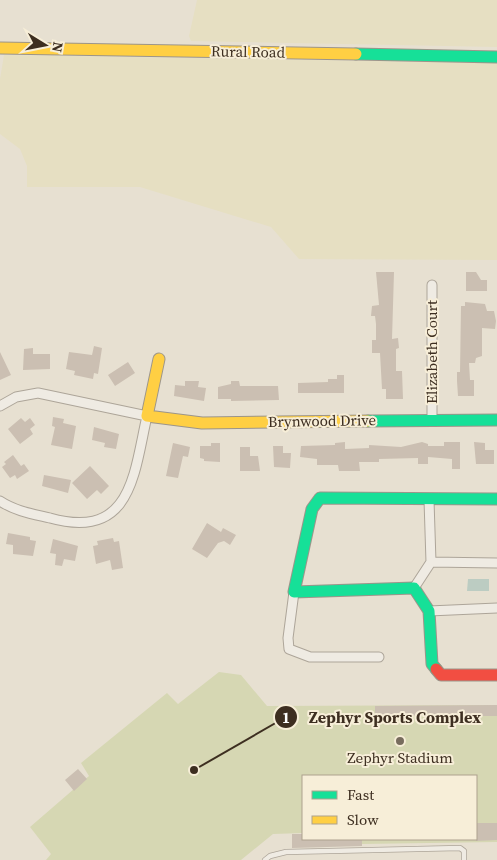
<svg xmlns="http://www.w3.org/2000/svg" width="497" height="860" font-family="'Source Serif 4',serif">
<rect width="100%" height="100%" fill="#e7e0d1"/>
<path fill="#e6dfc2" d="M197,0H497V47L191,41L189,36Z
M4,55L497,63V260L299,259L271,227L140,187H27V166L20,149L0,134V79Z"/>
<path fill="#d6d7b3" d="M219,672L241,675L267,706L497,705V842L362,844V839H476V776H303V833L273,834L241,860H46L51,854L30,827L89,776L81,763L167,693L178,704Z"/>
<path fill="#bcccc2" d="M468,579H489V591H467Z"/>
<path fill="#cbbfb2" d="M376,272H394L392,339L398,338L399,348L396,349V371H402L403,399H386V389H382L380,353H372V340H376V324L375,316H371L372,306L379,305Z
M466,272H476L481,280H487V291H466Z
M465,302L485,304L487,311H494L496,321L495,329L482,328V356L476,358L475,363H469L470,380H474V396H458L457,381V372H460L461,306H465Z
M94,346L102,348L98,374L94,373L93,379L74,375L75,371L66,369L69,352L92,355Z
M33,348V354H50V369L23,370L24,349Z
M0,352L11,375L0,380Z
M128,362L135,373L115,386L108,375Z
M337,375H344V393H298V383L328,382V379H337Z
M185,381H199L198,387L206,388L204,401L174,396L175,385L185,386Z
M231,381H239L240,386H278L279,400L231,401V399H218V387L231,384Z
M53,417L64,419L63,423L76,426L72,449L51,445L55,427L52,426Z
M21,418L25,422L30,418L35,425L30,429L33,434L20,444L8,429Z
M94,427L119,434L116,449L104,447L105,443L92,440Z
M345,442V449L369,448V445L401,447L422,442L428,444V446H444V442H460V469H452V459L428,457V464H418V458L379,459V462H359L360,471H339L338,465H317V459L300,457L301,446L335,445V443Z
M474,442L485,443V450H494V464H476Z
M173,443L190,447L188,457L183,456L178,478L166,476Z
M211,443H220V462L204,461V459L200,458V446H211Z
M273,446H283V453H291L290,468L274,467Z
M240,447H250V456H258L260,471H240Z
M13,455L21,466L24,464L29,471L17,479L15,475L10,478L2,467L6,464L4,462Z
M90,466L109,486L101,494L97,490L87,499L72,483Z
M44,475L71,480L68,493L42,486Z
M207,523L221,532L223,528L236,535L230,545L224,541L218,543L207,558L192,549Z
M8,533L30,537V540L36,541L33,556L13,554V545L6,544Z
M113,538L114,542L119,541L123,568L112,570L110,560L96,564L93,546L98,545L97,541Z
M53,539L78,546L75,561L64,559L62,566L55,565L56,554L50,553Z
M497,705V716H461V714L375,717V706Z
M78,769L87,779L74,791L65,780Z
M476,823H497V840L476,841Z
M292,834H303V839H362V846L292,848Z"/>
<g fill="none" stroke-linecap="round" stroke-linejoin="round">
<defs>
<path id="lane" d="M265,860L270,856L286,852L460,848L464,851V860"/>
<path id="street" d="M432,285V420
M0,406L16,397L38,393L147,416C134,473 132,541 50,518C33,514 15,511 0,501
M429,500L431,562L497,563
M414,588L431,562
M294,592L288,638L289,649L310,657H379
M429,611L497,608"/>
<path id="fast" d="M356,54L497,57
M368,421L497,420
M436,669L432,664L429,611L414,588L294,592L312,509L320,498L497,499"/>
<path id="slow" d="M0,48L356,54
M159,359L147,416L202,423L368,421"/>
<path id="jam" d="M436,669L441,675H497"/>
</defs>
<use href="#lane" stroke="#ada599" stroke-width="6"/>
<use href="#street" stroke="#ada599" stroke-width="11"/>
<use href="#fast" stroke="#9c958a" stroke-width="13"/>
<use href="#slow" stroke="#9c958a" stroke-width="13"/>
<use href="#jam" stroke="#9c958a" stroke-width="13"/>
<use href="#lane" stroke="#efebe3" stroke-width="4.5"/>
<use href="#street" stroke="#efebe3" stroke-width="9"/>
<use href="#fast" stroke="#16e098" stroke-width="11"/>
<use href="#slow" stroke="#ffcf43" stroke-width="11"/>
<use href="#jam" stroke="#f24e42" stroke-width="11"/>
</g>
<circle fill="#786c5e" stroke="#f7eed8" stroke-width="2" cx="400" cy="741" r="5"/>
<g text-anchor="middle" stroke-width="4" stroke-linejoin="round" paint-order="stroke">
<g font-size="15" fill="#3d2e20" stroke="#f7eed8">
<text transform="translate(248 52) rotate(1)" y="5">Rural Road</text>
<text transform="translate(432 352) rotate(-90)" y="5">Elizabeth Court</text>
<text transform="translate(322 421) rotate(-1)" y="5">Brynwood Drive</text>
</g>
<g font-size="15" fill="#3d2e20" stroke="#f7eed8">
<text x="400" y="763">Zephyr Stadium</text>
</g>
</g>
<path fill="none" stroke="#3d2e20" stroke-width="2" d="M194 770L286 717"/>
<g fill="#3d2e20" stroke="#f7eed8" stroke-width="2">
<circle cx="194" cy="770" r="5"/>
<circle cx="286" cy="717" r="12"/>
</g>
<g font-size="15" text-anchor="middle" font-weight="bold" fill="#fff">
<text x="286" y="723">1</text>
</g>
<g font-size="16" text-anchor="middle" font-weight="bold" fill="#3d2e20" stroke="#f7eed8" stroke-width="4" stroke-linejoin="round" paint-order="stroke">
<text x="395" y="723">Zephyr Sports Complex</text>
</g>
<rect x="302" y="775" width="175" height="65" fill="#f7eed8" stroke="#ada18e"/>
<rect x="312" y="791" width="25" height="8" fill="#16e098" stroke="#ada18e"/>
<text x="347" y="800" font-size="15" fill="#3d2e20">Fast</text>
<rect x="312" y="816" width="25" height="8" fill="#ffcf43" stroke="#ada18e"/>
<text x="347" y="825" font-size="15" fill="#3d2e20">Slow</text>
<g transform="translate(45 45) rotate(100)" stroke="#f7eed8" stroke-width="4" paint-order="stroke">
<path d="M0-4L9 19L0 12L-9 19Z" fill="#3d2e20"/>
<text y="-8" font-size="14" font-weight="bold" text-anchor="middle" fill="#3d2e20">N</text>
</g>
</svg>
